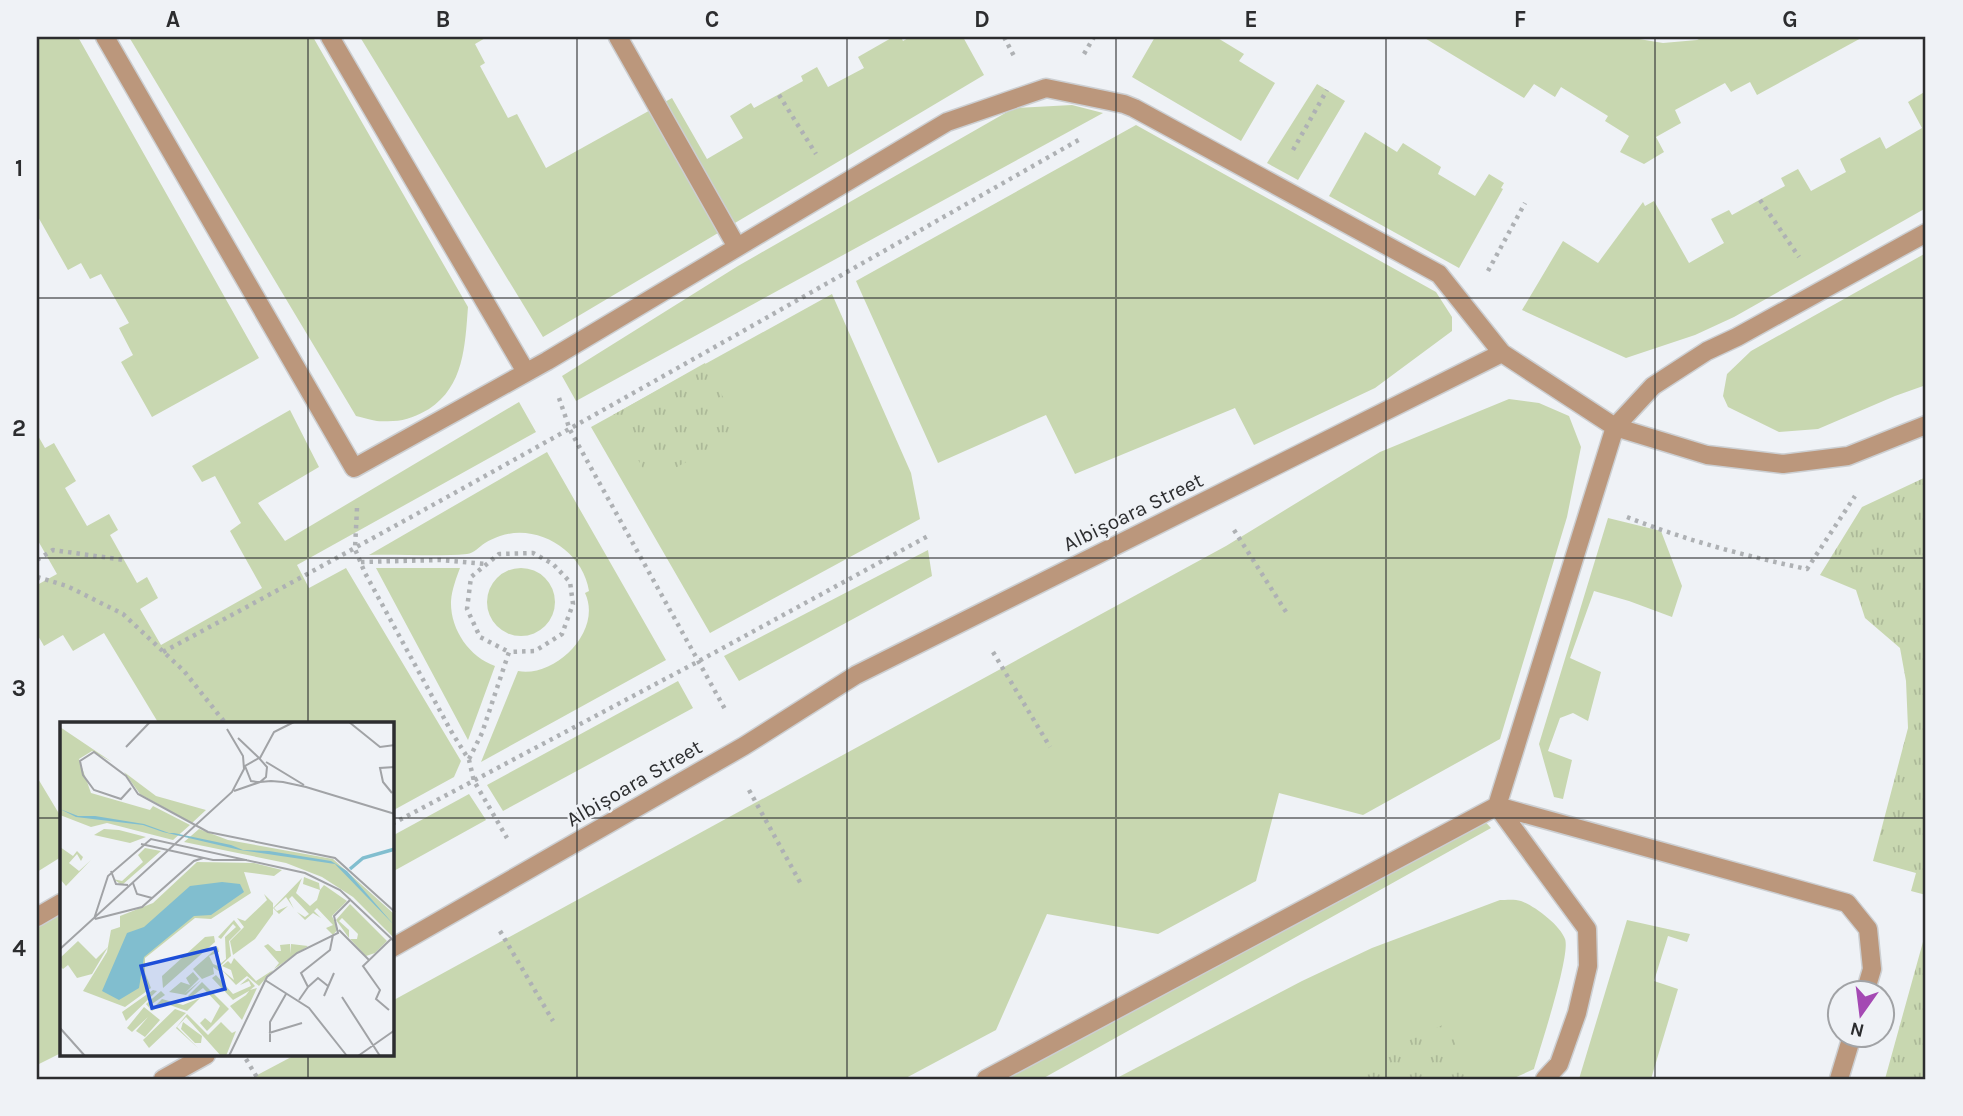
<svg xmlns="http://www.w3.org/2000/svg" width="1963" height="1116" font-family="Karla,sans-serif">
<defs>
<pattern id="park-tufts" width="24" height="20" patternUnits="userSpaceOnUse" patternTransform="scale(1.75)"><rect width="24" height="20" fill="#c8d7b0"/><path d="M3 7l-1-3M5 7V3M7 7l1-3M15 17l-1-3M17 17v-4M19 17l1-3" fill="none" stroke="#acb998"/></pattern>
</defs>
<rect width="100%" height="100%" fill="#eff2f6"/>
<path fill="#c8d7b0" d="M37,37H78L259,358L152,417L121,362L133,355L119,328L129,323L101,274L90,279L81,263L68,270L37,215Z
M129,37H313L468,307C465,346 464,386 429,409C418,415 406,421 393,421C386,421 378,422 372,420C366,419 362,417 356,416Z
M360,37H487L475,44L485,63L480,66L508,118L517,114L546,168L672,98L707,159L743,138L730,116L751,103L754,108L803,81L801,76L817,67L828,87L864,68L858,57L893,37H901L903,41L910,37H963L984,75L543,337Z
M1155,37H1197L1201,39L1203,37H1216L1244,54L1239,61L1275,83L1241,141L1132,77Z
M1423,37H1627L1663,43L1697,40L1703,37H1863L1757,95L1750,82L1731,92L1725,83L1675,110L1681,123L1656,137L1664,152L1644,164L1620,152L1629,136L1605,121L1608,116L1561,87L1555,97L1534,84L1524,98Z
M1317,84L1345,101L1298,180L1267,163Z
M1926,91V208L1734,317L1695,335L1626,358L1522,310L1563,241L1598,263L1643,202L1645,206L1654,201L1689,263L1724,243L1711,219L1729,210L1732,215L1785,186L1781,178L1798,169L1811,191L1846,172L1840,159L1880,137L1886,149L1922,128L1908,102Z
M1072,105L1103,113L576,401L562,376L738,266L1014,108Z
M1136,125L1436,292L1452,317V331L1375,388L1254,445L1235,408L1075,474L1046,415L938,463L856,281Z
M1365,132L1397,152L1403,143L1441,167L1438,174L1475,196L1489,174L1504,183L1501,188L1503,189L1459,268L1329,196Z
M1926,253V385L1895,396L1818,429L1779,432L1728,407L1723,396L1727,374L1751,351Z
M832,294L911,473L920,519L710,633L591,427Z
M1509,399L1539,403L1569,416L1581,447L1567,517L1500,739L1363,815L1279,793L1256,881L1158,934L1047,914L996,1030L904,1079H722L712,1077L711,1079H250L295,1055H392V1001L1226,546L1380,452Z
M519,402L536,432L297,565L309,588L346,568L461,761L454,777L392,811V724H159L104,633L73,651L63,635L44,646L37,634V585L57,574L37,539V434L45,448L54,443L76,481L65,488L87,526L109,514L118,530L110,535L137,583L147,577L158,598L140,609L161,645L262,588L230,531L241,523L215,476L202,482L192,466L290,410L319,467L258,503L285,541Z
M547,452L666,660L481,762L518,671C555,678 603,631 585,593L589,591C583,551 538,523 500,536C495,538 489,540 485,543C479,547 474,553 467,554C437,557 400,554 369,555Z
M1608,518L1661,531L1682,586L1672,617L1629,601L1594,591L1570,658L1601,672L1588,721L1573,713L1560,718L1548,751L1572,760L1563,799L1554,797L1539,744Z
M928,550L932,576L739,681L724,656Z
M376,568H460C456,579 452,589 451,601C450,629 469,657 495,666L468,740Z
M487 602a34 34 0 1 1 68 0a34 34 0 1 1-68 0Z
M678,681L693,708L503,811L487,785Z
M37,777L61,817V857L37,872Z
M469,794L486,820L392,872V836Z
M1480,816L1491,828L1042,1079H1010L1007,1075Z
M1500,900C1506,900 1515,899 1521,901C1535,906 1560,925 1565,939C1571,954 1540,1048 1534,1069L1512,1079H1115L1302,981L1372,948Z
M61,908V1053L37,1065V922Z
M1627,920L1690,934L1687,942L1668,936L1654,981L1678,989L1651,1079H1579Z"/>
<path fill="url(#park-tufts)" d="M705,363L742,433L650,481L613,415Z
M1926,477V895L1911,891L1916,873L1873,861L1908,728L1906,681L1900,648L1865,618L1856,590L1820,575L1862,507Z
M1926,931V1079H1885Z
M1447,1023L1470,1079H1346L1342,1071Z"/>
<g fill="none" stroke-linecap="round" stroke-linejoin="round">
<defs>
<path id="minor" d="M105,37L354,468L547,361L947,122L1046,88L1124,104L1134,108L1439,274L1502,353L1615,427L1707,455L1783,464L1848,456L1926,425
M330,37L526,372
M618,37L737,247
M1497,806L1615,427L1653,386L1707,351L1737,337L1926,233
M1497,806L1587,929L1588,966L1577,1013L1559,1064L1545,1079
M37,917L61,903
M392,948L744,746L856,675L1502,353
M163,1079L206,1055
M986,1079L1497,806L1847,903L1868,929L1872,969L1865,993
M1839,1079L1852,1036"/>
</defs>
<use href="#minor" stroke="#cccfd2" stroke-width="21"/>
<path stroke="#aeb1b4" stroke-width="4.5" stroke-dasharray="3.5 5" stroke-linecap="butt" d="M1004,37L1015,58
M1084,54L1094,37
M779,95L816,154
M1293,150L1327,90
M1760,200L1799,257
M1488,271L1525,203
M559,398L570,430L726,711
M357,508L355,549L365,573L451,731L469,760L474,781L507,838
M1627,517C1685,540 1745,556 1807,569L1855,496
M1234,530L1288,615
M37,560L53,550L124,560
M361,562L440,560L486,564
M37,577L67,586L123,614L184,671L226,724
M163,652C473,486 777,312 1082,138
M993,652L1050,747
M469,759L482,733L509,652L535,651L562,634L573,604L570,582L553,564L533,553L499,554L471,577L467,609L480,637L509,652
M749,790L801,884
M392,824L699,661L928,536
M500,931L553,1021
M246,1059L258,1079"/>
<use href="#minor" stroke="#bb977c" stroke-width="18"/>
</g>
<path fill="none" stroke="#2c2d2f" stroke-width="2" stroke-opacity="0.55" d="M308,37V724M577,37V1079M847,37V1079M1116,37V1079M1386,37V1079M1655,37V1079M37,298H1926M37,558H1926M37,818H61M392,818H1926M308,1055V1079"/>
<g text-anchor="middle" stroke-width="5" stroke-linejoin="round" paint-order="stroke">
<g font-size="21" fill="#2c2d2f" stroke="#eff2f6">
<text transform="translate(1133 512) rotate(-26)" y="7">Albișoara Street</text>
<text transform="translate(634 783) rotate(-30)" y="7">Albișoara Street</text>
</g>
</g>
<g transform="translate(60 722)">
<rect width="334" height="334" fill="#eff2f6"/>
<path d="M0,5L52,40L32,29L19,37L31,71L90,88L93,84L130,103L113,118L47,101L31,105L0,93ZM64,50L96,74L146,88L132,101L80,72ZM44,107L59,108L86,115L70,121L34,113ZM139,107L168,118L273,137L334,192V216L293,175L262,155L226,141L124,120ZM0,125L13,134L17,129L23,135L21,139L17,132L9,141L19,149L31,138L6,164L0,157ZM85,126L101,129L62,163L53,157L62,159L83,140L78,133ZM244,155L259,161L260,168L264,163L287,179L272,194L278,207L273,213L266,206L273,203L257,186L254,189L261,196L253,191L245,198L237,190L245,195L249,192L232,174L229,177L234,187L226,175L214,186L217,189L228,184L219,192L213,186L242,156L236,171L250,184L257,178L260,168L243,162ZM204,172L213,181V192L195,217L173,233L170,219L184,205L177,196L185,199L207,178ZM290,182L327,219L315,231L306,234L290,217H297L298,212L282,196L279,199L289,208V216L276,198ZM174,198L181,207L169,219L171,234L158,246L163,252L153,245L154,252L142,257L133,247L158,225L159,230L149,234L153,242L158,244L166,237L165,215L176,205L173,202L161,217L158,215ZM145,215L154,214L155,220L103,266L102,254ZM18,219L36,237L48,225L32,252L17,256L8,243L3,247L0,244V236ZM208,222L216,229H221L220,223L230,222V232L231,222L248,224L214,247L219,241L204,224ZM174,236L196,259L213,248L199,264L187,254L176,263L161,247L174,258L171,248L162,244L168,239L171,242ZM133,250L139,257L124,272L141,258L126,273L109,270L121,260L130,263L126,256ZM156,253L173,272L191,264L189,259L180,263L188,256L195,264L190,268L197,266L182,298L170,284L186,273L189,269L173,278L152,256ZM142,260L169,287L147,309L140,301L145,296L151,301L160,284L143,266L130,276L128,274ZM93,268L97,269L66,299L62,290ZM101,269L105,273L89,284L91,288L102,277L123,283L140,276L127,289L104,281L92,289L86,282ZM84,285L100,298L85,315L76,309L88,295L72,310L67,306ZM115,287L126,291L89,326L83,318ZM127,292L148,313L161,300L172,311L176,309L166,334H161L126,295L117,305L138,326L116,306ZM123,300L142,314L141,321H135L121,307Z" fill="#c8d7b0"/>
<path d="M137,140L194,141L222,148L214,154L184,150L191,171L151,197L135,196L85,236V251L91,266L65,285L23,269L47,230L51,208L60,205V194L93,181Z" fill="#c8d7b0"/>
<path d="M0,87L18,94H35L84,102L109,111H114L171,123L183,128L209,129L271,139L287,149L334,203L275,142L180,128L103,110L83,103L16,95ZM162,160L180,162L184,170L151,193L134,194L84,235L79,266L59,278L42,269L67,211L84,205L130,164Z" fill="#81becf"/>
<path fill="none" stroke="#81becf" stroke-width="3.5" d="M290,147L303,136L335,127"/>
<path fill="none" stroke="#a1a3a6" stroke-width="2" d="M289,0L320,25L335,23M178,16L199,36M66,25L90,0M200,36L214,10L234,0M206,40L244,63M71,66L61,77L34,68L23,53L20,39L34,30L66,54L78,72L148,110L275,136L335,190M174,69L200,60L206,55L207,45L199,36L185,44L191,59L197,60H200L211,59L223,60L246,65L335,92M332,71L323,60L320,46L335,45M81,122L153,138H187M51,149L56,162L68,163M73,161L77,172L92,176M34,197L48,154L91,117L245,151L280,168L335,220M35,197L82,185L134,139L143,136M279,208L309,238M0,227L172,70L184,47L183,34L167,7M205,258L249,286L287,334M248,265L258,256L268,264M264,274L274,251M282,275L320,334M239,278L248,265L241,251L270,228L273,213M329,288L316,277L320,268L303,244L331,217M0,306L25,334M209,311L242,301M210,320V300L226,272M169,334L207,255L237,231L278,211L274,194L291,177M298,334L335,308"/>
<path fill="#1d4ed8" fill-opacity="0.15" stroke="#1d4ed8" stroke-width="3.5" d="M155,226L165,267L92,286L81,244Z"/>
<rect width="334" height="334" fill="none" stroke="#2c2d2f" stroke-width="3.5"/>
</g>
<rect width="1963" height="1116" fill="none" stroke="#eff2f6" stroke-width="77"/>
<g transform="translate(1861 1014) rotate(194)"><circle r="33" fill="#eff2f6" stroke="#a1a3a6" stroke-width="2"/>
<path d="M0-5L12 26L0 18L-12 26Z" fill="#a449b3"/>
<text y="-10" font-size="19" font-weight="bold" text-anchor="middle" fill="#2c2d2f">N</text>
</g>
<rect x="38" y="38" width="1886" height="1040" fill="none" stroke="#2c2d2f" stroke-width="2.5"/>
<g font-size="23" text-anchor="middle" font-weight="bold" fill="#2c2d2f">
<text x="173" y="27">A</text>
<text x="443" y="27">B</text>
<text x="712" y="27">C</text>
<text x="982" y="27">D</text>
<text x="1251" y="27">E</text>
<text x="1520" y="27">F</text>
<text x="1790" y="27">G</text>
<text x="19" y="176">1</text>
<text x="19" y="436">2</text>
<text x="19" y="696">3</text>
<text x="19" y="956">4</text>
</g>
</svg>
